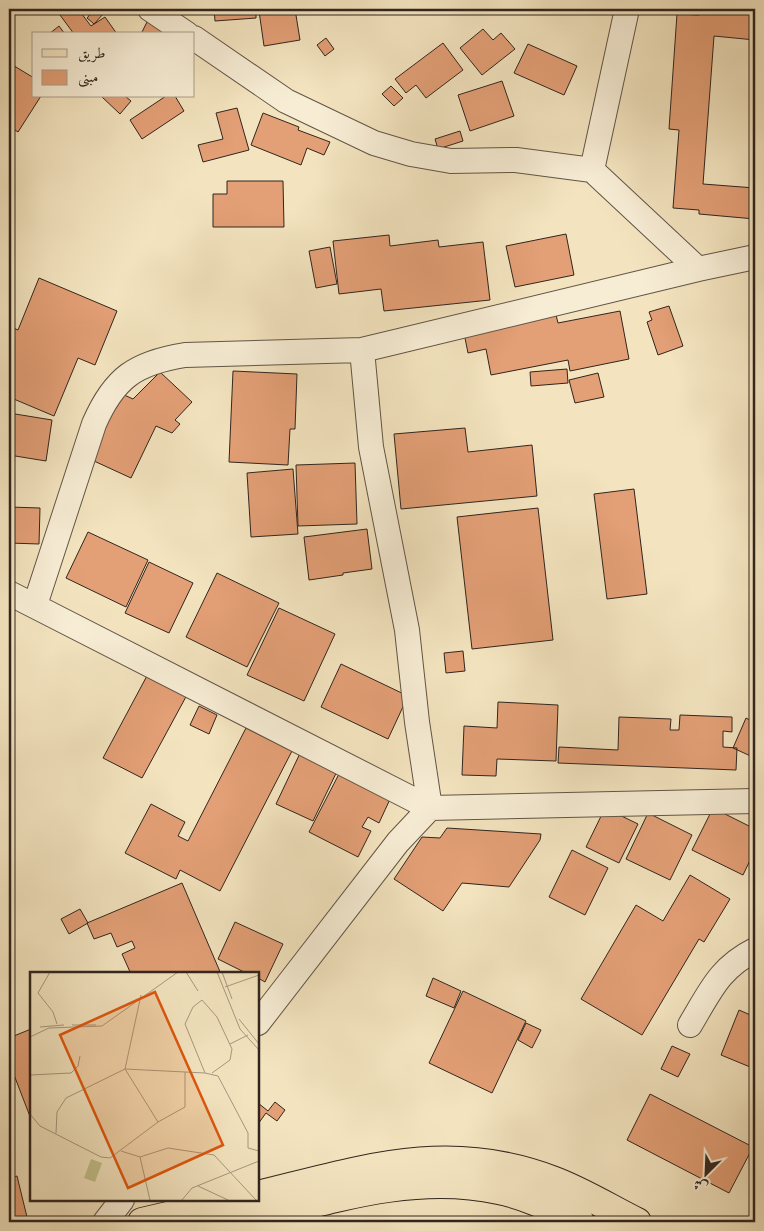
<svg xmlns="http://www.w3.org/2000/svg" width="764" height="1231" font-family="'Old Standard TT',Amiri,serif">
<rect width="100%" height="100%" fill="#f3e4bf"/>
<filter id="stains"><feTurbulence type="fractalNoise" baseFrequency=".004" numOctaves="4"/><feColorMatrix values="0 0 0 0 .2 0 0 0 0 .09 0 0 0 0 .02 0 0 0 .5 -.17"/></filter>
<radialGradient id="worn" r=".72"><stop offset=".6" stop-color="#630" stop-opacity="0"/><stop offset="1" stop-color="#630" stop-opacity=".3"/></radialGradient>
<path fill="#e39f76" stroke="#31251e" d="M69,9H78L91,26L105,17L117,34H74L60,15Z
M95,9H98L104,13L94,24L87,18Z
M214,9H256V18L215,21Z
M277,9H295L300,40L264,46L259,11Z
M700,9L755,10V40L714,36L703,184L755,188V219L699,214V210L673,208L679,130L669,129L677,14L699,15Z
M152,12L173,34H141Z
M59,26L65,34H49Z
M483,29L493,40L501,33L515,49L482,75L460,48Z
M326,38L334,49L325,56L317,45Z
M443,43L463,70L426,98L416,85L406,93L395,79Z
M528,44L577,66L564,95L514,73Z
M11,64L34,78V96H41L18,132L9,126V68Z
M502,81L514,116L470,131L458,95Z
M391,86L403,98L394,106L382,94Z
M101,96H125L131,101L120,114Z
M166,96H175L184,111L142,139L130,120Z
M237,108L249,150L203,162L198,145L223,139L216,113Z
M263,113L299,127L298,130L330,142L324,155L307,148L301,165L251,145Z
M460,131L463,141L438,149L435,139Z
M227,181H283L284,227H213V194H227Z
M566,234L574,275L515,287L506,246Z
M389,235L390,246L438,240L439,247L483,242L490,300L384,311L381,289L339,294L333,241Z
M330,247L337,284L316,288L309,251Z
M39,278L117,311L95,365L78,358L54,416L9,397V326L18,330Z
M669,306L683,346L658,355L647,322L652,320L649,312Z
M620,311L629,359L570,371L568,360L491,375L486,349L468,353L464,333L556,315L558,323Z
M567,369L568,383L531,386L530,372Z
M233,371L297,374L295,429H290L288,465L229,462Z
M160,372L192,402L175,420L180,424L172,433L156,426L131,478L94,461L90,457L120,393L133,399Z
M598,373L604,397L575,403L569,380Z
M9,413L52,420L46,461L9,455Z
M465,428L468,452L532,445L537,496L401,509L394,434Z
M355,463L357,524L298,526L296,465Z
M293,469L298,534L251,537L247,473Z
M634,489L647,594L607,599L594,494Z
M9,507L40,508L39,544L9,543Z
M538,508L553,640L472,649L457,517Z
M367,529L372,569L343,573V575L309,580L304,537Z
M88,532L148,560L126,607L66,578Z
M149,562L193,583L169,633L125,613Z
M217,573L279,603L247,667L186,637Z
M279,608L335,634L304,701L247,675Z
M463,651L465,671L446,673L444,653Z
M341,664L408,696L388,739L321,707Z
M149,672L188,693L142,778L103,758Z
M498,702L558,705L556,761L497,759L496,776L462,775L464,726L497,728Z
M199,706L217,715L209,734L190,725Z
M680,715L732,717V732L723,731V747L737,748L736,770L558,763L559,747L618,750L619,717L671,719L670,730H679Z
M746,718L755,723V758L733,748Z
M246,728L292,751L220,891L180,870L176,879L125,853L151,804L185,822L178,836L188,841Z
M303,747L340,765L313,821L276,804Z
M340,772L391,797L379,823L368,817L362,827L371,831L358,857L309,832Z
M605,808L638,824L619,863L586,847Z
M713,808L755,829V850L743,875L692,850Z
M648,813L692,835L670,880L626,859Z
M447,828L541,834L540,840L509,887L462,883L443,911L394,879L422,837L440,838Z
M572,850L608,868L585,915L549,897Z
M690,875L730,899L704,942L699,939L642,1035L581,999L636,905L663,921Z
M182,883L221,974H131L122,954L135,948L132,941L117,947L111,933L94,939L87,923Z
M80,909L88,923L69,934L61,919Z
M235,922L283,944L265,982L258,978V974H248L218,959Z
M433,978L461,991L454,1008L426,996Z
M463,991L526,1021L492,1093L429,1063Z
M739,1010L755,1017V1069L721,1055Z
M526,1023L541,1030L532,1048L518,1040Z
M31,1029V1119L9,1062V1038Z
M672,1046L690,1054L678,1077L661,1069Z
M650,1094L753,1147L729,1193L627,1140Z
M275,1102L285,1110L277,1121L266,1113L258,1124V1103L268,1111Z
M17,1176L27,1217L9,1222V1178Z"/>
<g fill="none" stroke-linecap="round" stroke-linejoin="round">
<defs>
<path id="minor" d="M150,9L187,34
M194,38L286,101L374,143L411,154L451,161L516,160L592,170L698,269
M592,170L627,9
M362,350L371,447L407,630L417,722L430,808
M9,593L430,808L755,801
M35,605L94,424C114,378 135,363 185,355L362,350L698,269L755,257
M258,1023L398,842L430,808
M690,1025C710,992 719,968 755,950
M105,1222L122,1200"/>
<path id="primary" d="M258,1195C361,1170 447,1140 552,1180C580,1190 609,1208 637,1222
M142,1222L237,1200
M242,1222C327,1201 411,1171 499,1190C528,1196 553,1209 580,1222"/>
</defs>
<use href="#minor" stroke="#625546" stroke-width="26"/>
<use href="#primary" stroke="#31251e" stroke-width="30"/>
<use href="#minor" stroke="#f7edd5" stroke-width="24"/>
<use href="#primary" stroke="#f3e4bf" stroke-width="28"/>
</g>
<g transform="translate(30 972)">
<rect width="229" height="229" fill="#f3e4bf"/>
<path d="M61,187L72,191L65,210L54,206Z" fill="#c3c18c"/>
<path fill="none" stroke="#a5987f" stroke-width="1" d="M20,0L8,21L23,40L27,52M156,0L168,19M187,0L210,57L229,78M192,0L202,27M195,15L229,3M209,47L229,72M42,53H66M10,55L34,53M0,65L19,56L72,54L148,0M200,72L218,63M95,97L111,23M95,97L128,150M175,101L155,52L163,35L172,28L187,45L202,77L200,88L182,101M0,103L41,101L48,94L50,84M0,142L10,154L71,185L80,186L128,150L155,135V100M26,161L27,140L36,126L95,97L175,101L188,104L218,161V176L229,179M91,179L110,185L138,176L184,183L226,228M110,185L120,228M168,214L198,228M152,228L162,216L229,189"/>
<path fill="#df560d" fill-opacity="0.15" stroke="#df560d" stroke-width="2.5" d="M125,20L193,173L98,216L30,63Z"/>
<rect width="229" height="229" fill="none" stroke="#31251e" stroke-width="2.5"/>
</g>
<rect width="764" height="1231" fill="none" stroke="#f3e4bf" stroke-width="30"/>
<rect x="10" y="10" width="744" height="1211" fill="none" stroke="#31251e" stroke-width="2.5"/>
<rect x="15" y="15" width="734" height="1201" fill="none" stroke="#31251e"/>
<rect x="32" y="32" width="162" height="65" fill="#f7edd5" stroke="#a89d8c"/>
<rect x="42" y="49" width="25" height="8" fill="#f3e4bf" stroke="#a89d8c"/>
<text x="78" y="58" font-size="15" fill="#31251e">طريق</text>
<rect x="42" y="70" width="25" height="15" fill="#e39f76" stroke="#a89d8c"/>
<text x="78" y="82" font-size="15" fill="#31251e">مبنى</text>
<g transform="translate(706 1174) rotate(204)" stroke="#f7edd5" stroke-width="4" paint-order="stroke">
<path d="M0-4L9 19L0 12L-9 19Z" fill="#31251e"/>
<text y="-8" font-size="14" font-weight="bold" text-anchor="middle" fill="#31251e">ش</text>
</g>
<rect width="100%" height="100%" filter="url(#stains)"/>
<rect width="100%" height="100%" fill="url(#worn)"/>
</svg>
